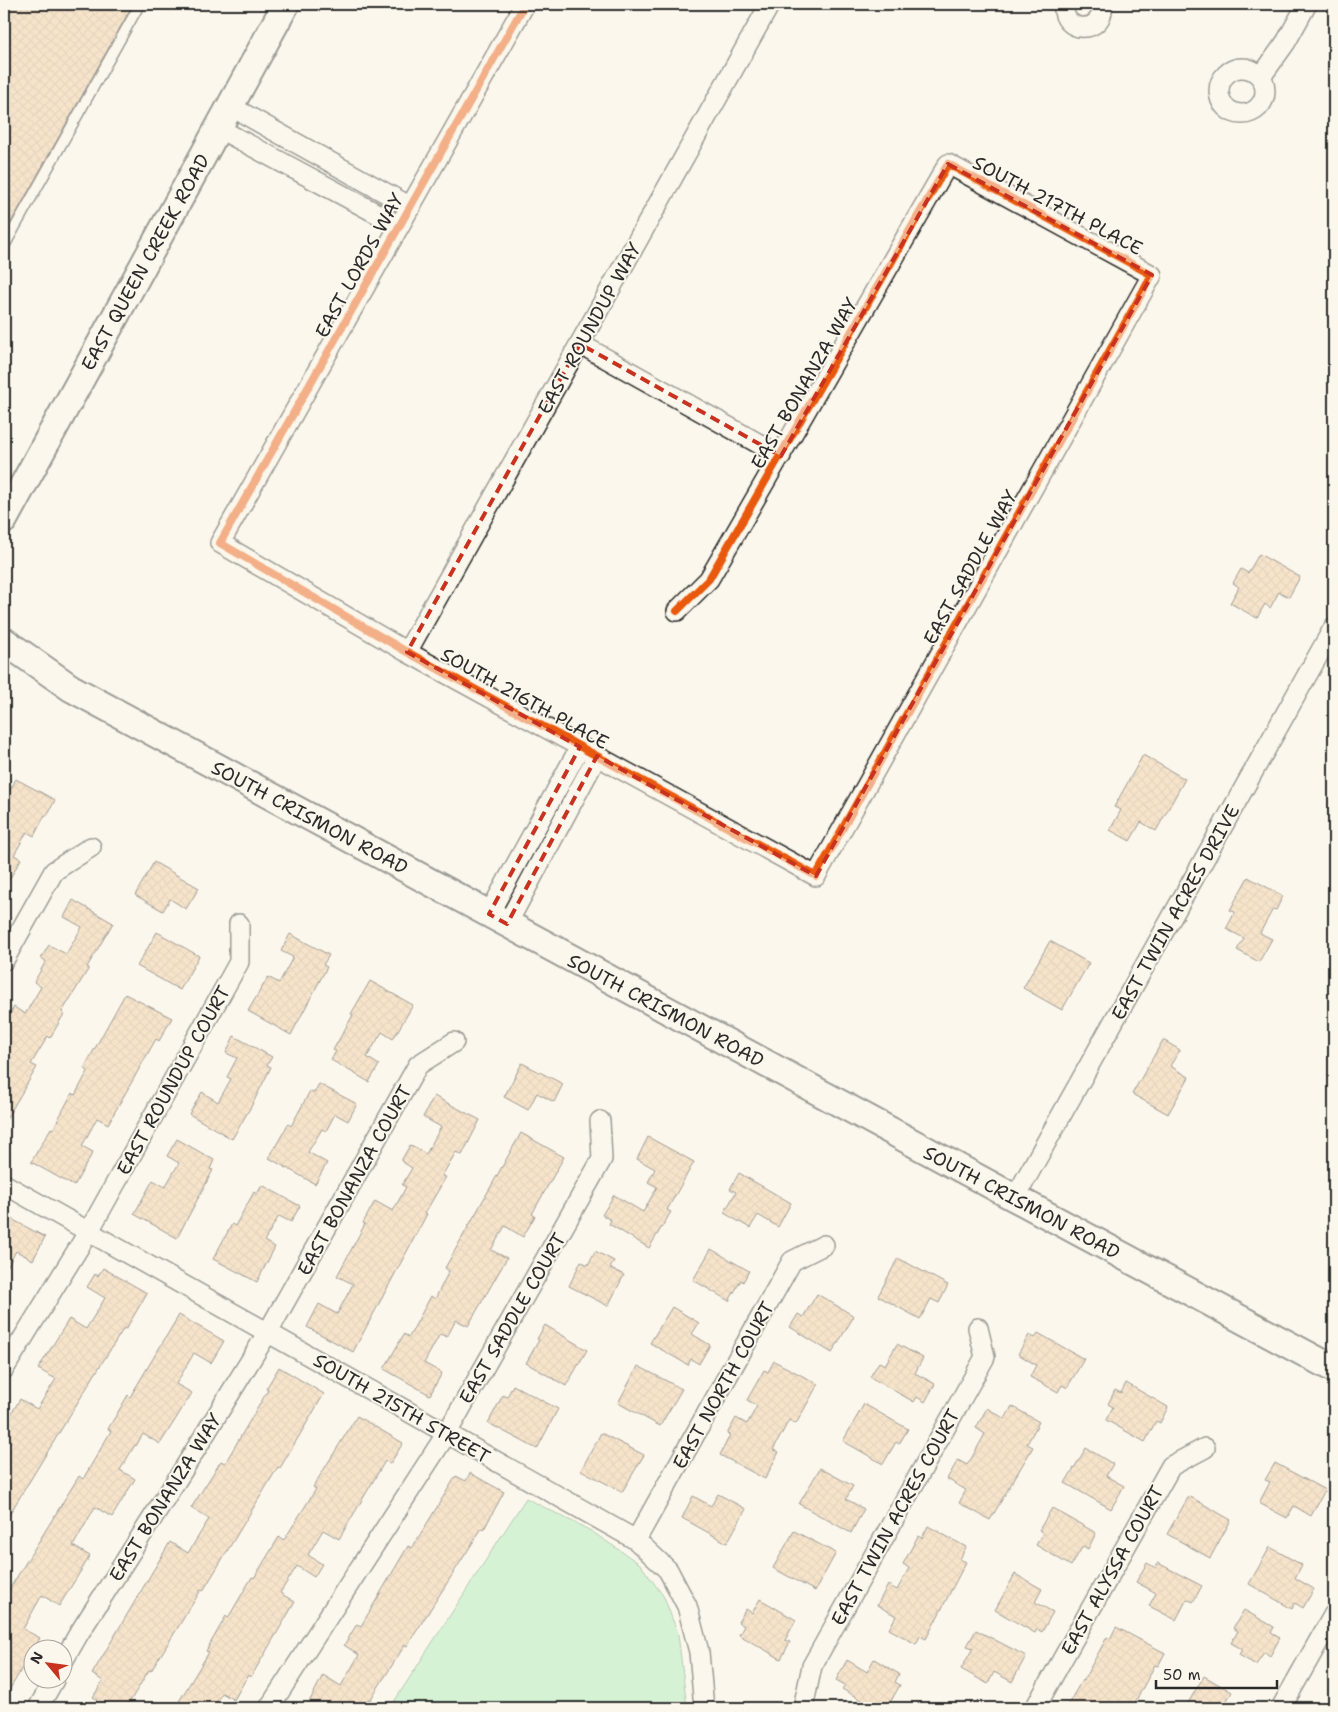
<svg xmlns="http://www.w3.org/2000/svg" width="1338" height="1712" font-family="'Shantell Sans',sans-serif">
<defs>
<pattern id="building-cross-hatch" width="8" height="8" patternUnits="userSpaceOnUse" patternTransform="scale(1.25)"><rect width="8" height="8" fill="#f0cba0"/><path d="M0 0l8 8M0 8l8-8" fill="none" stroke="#ceae8a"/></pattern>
</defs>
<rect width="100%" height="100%" fill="#fbf7ec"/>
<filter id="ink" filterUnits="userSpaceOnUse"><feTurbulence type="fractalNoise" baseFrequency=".02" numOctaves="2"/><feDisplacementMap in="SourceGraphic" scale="10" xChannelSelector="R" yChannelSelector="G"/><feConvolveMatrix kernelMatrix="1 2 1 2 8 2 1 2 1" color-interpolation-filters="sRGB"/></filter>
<g filter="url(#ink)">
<path fill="#a7ecb7" stroke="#698c71" d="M526,1498L591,1531L640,1564L664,1597L678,1634L687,1708H390Z"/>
<path fill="url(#building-cross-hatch)" stroke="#2b2b2b" d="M4,4H124L131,8L4,235Z
M1259,554L1300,577L1289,597L1279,592L1270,608L1265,604L1257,618L1230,603L1239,587L1233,583L1241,569L1248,573Z
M1143,755L1185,779L1156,831L1141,822L1130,841L1110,830L1121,810L1114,807Z
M16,779L55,800L47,816L45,815L34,836L27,832L14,855L21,859L4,889V802Z
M154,862L199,888L186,909L170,899L163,911L135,895Z
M1248,877L1283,896L1276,910L1273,909L1260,933L1272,939L1259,962L1237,950L1244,938L1226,929L1235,912L1230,910Z
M73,900L113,923L87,967L89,968L62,1012L64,1014L50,1038L48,1036L31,1064L37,1067L4,1123V1024L14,1007L25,1014L41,987L34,982L46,961L41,958L49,945L66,954L82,927L64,917Z
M157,932L199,956L180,990L137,966Z
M290,934L329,955L323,965L327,967L291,1035L248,1011L268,977L279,983L293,957L281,951Z
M1050,941L1089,963L1062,1010L1023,988Z
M370,981L413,1005L393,1039L382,1032L367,1057L379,1065L369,1082L331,1060L336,1051L333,1050L353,1015L351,1014Z
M125,994L172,1018L159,1041L156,1039L108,1124L97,1118L82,1146L93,1152L74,1186L31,1162L51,1128L53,1129L72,1093L75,1095L88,1071L84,1068Z
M234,1036L272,1057L267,1065L271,1067L252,1105L232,1139L189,1114L202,1092L218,1102L231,1079L227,1077L237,1058L226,1053Z
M1163,1040L1180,1050L1170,1066L1189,1077L1168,1114L1132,1094Z
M522,1063L563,1084L554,1102L537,1093L528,1110L504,1097Z
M319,1084L357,1104L348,1121L335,1114L326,1131L322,1129L308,1152L327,1163L315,1184L269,1158L288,1124L291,1126L310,1091L314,1093Z
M434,1096L480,1120L462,1155L456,1152L442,1176L446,1177L425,1213L427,1214L353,1352L307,1327L319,1304L337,1314L353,1284L337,1276L365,1224L363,1223L375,1201L393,1211L406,1187L402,1185L412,1168L401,1161L410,1145L426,1154L441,1127L423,1117Z
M521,1133L564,1157L532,1214L535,1216L523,1237L505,1226L491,1250L507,1258L468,1326L456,1320L447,1337L440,1334L424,1363L442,1373L430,1395L384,1369L404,1334L409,1337L431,1296L435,1299L449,1271L445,1268Z
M648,1137L694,1162L667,1210L671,1212L649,1248L609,1224L611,1220L602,1215L614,1195L643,1212L657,1187L648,1182L655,1169L637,1159Z
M177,1139L214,1160L210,1169L213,1170L177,1238L134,1214L153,1180L165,1187L179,1163L167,1156Z
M739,1173L791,1203L778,1227L758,1215L750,1228L724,1213L736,1192L730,1189Z
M262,1185L300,1206L291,1222L279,1216L264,1241L275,1247L257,1282L213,1259L232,1224L235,1226L254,1192L257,1194Z
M4,1215L45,1237L33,1260L16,1251L4,1273Z
M711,1249L749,1271L743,1282L741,1280L729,1301L693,1280Z
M595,1251L614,1261L610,1268L624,1275L608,1306L569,1286L581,1261L588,1265Z
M898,1258L948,1285L939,1303L931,1299L920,1319L878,1296Z
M103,1268L147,1293L126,1329L124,1328L100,1366L4,1523V1426L20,1399L37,1409L56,1379L38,1369L69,1319L86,1329L105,1298L87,1287L95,1274L98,1276Z
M817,1294L854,1316L832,1353L790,1327L798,1314L803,1317Z
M672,1307L699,1323L692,1334L710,1345L699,1364L691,1359L688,1365L650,1343Z
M179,1315L224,1341L211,1363L194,1353L176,1384L192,1393L160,1444L143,1434L136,1446L135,1445L120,1470L135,1479L112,1517L95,1507L73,1546L90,1556L59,1606L42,1595L23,1629L40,1638L4,1699V1598L79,1476L83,1479L111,1431L108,1429L128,1395L130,1397Z
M545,1325L587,1350L566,1386L526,1363L539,1340L537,1339Z
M1038,1333L1084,1359L1067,1388L1062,1385L1058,1392L1030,1377L1036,1365L1018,1354L1029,1335L1035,1338Z
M897,1344L923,1358L915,1373L935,1384L925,1402L917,1397L914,1402L870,1377L879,1362L885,1365Z
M774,1361L818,1384L796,1424L789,1420L773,1450L779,1452L765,1479L720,1455L730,1435L727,1434L736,1418L747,1424L757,1406L747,1400L764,1370L768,1372Z
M638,1366L682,1389L660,1426L618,1403Z
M279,1367L324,1394L280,1468L278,1467L203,1591L201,1590L151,1671L149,1670L126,1708H92L97,1700L93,1697L103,1681L92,1674L170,1542L188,1553L209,1519L191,1508L221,1461L225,1463L268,1390L266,1389Z
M1126,1383L1168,1407L1160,1423L1156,1421L1145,1442L1106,1420L1113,1407L1108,1404L1115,1390L1121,1393Z
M513,1385L558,1409L537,1449L488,1423L503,1395L507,1397Z
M864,1404L908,1429L899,1444L896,1442L883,1464L843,1441Z
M1012,1406L1039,1422L1027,1444L1033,1447L990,1520L959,1503L966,1490L947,1479L958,1460L967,1465L971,1459L985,1434L976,1428L987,1408L1005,1419Z
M357,1416L403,1443L390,1464L385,1461L339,1539L323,1530L308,1555L322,1564L314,1577L297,1566L280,1593L295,1602L251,1677L248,1675L234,1700L222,1693L213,1708H175L209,1652L206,1651L226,1616L228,1618L252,1577L254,1578L279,1537L284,1540L316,1489L313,1487Z
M601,1433L644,1455L622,1492L581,1470Z
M1086,1448L1113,1464L1106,1476L1124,1486L1111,1509L1065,1483Z
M1275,1463L1325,1490L1311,1516L1294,1506L1287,1518L1259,1503L1270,1482L1265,1480Z
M820,1468L853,1486L846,1499L864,1509L851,1533L799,1504Z
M470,1473L504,1492L484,1529L482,1528L407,1646L405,1645L370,1700L368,1699L363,1708H306L323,1675L341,1686L359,1655L344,1645L357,1624L361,1626L408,1546L412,1548L456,1476L466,1481Z
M718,1494L746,1509L727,1543L682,1518L693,1496L711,1506Z
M1189,1496L1231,1520L1210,1558L1167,1534Z
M1052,1508L1096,1533L1088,1549L1083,1546L1071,1566L1036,1545L1043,1533L1039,1530Z
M928,1526L966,1547L960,1559L966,1562L926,1639L920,1636L916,1644L889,1629L896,1616L877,1605L888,1585L897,1590L909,1568L903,1564L918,1536L922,1538Z
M794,1531L836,1553L815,1591L773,1568Z
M1270,1547L1302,1565L1295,1578L1314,1589L1303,1608L1295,1603L1292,1609L1249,1584Z
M1147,1563L1156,1568L1158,1563L1202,1586L1193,1602L1187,1599L1176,1620L1149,1606L1156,1593L1136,1582Z
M1015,1574L1042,1589L1035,1602L1053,1612L1042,1632L1037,1629L1035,1633L995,1610Z
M760,1599L796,1620L785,1640L790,1642L781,1659L739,1635L744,1626L738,1622L746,1609L752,1613Z
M1244,1610L1274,1627L1271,1633L1280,1638L1270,1656L1264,1652L1256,1665L1239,1655L1242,1649L1231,1643L1238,1631L1233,1628Z
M1116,1627L1165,1653L1158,1666L1155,1665L1132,1708H1066L1082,1680L1083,1681L1107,1637L1110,1639Z
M976,1630L1026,1656L1012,1682L994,1672L988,1684L961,1669L973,1648L967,1646Z
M874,1659L899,1674L895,1682L900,1685L887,1708H875L842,1689L845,1685L836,1680L847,1660L867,1672Z
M1204,1676L1232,1692L1222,1708H1185Z"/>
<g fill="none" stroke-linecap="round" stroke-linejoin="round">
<defs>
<path id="lane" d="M4,247L140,4"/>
<path id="street" d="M525,4L220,543L407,652L816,876L1152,275L948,164L709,579L677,611
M1064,4C1060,35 1106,35 1102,4
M1219 91a23 23 0 1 1 46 0a23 23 0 1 1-46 0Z
M1261,77L1286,42L1307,4
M230,106L411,207
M218,128L400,226
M580,344L781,456
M407,652L770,4
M489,914L580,747
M507,924L597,756
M4,960L54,871L91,847
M4,1184L636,1540L668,1570L687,1606L699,1652L704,1708
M1015,1198L1334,627
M4,1369L89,1231L239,962V924
M636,1540L792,1261L824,1245
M62,1663L78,1635L183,1470L268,1332L418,1065L454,1042
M38,1708L54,1680
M269,1708L447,1433L602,1159L600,1121
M803,1708L812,1666L985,1357L978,1328
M1035,1708L1171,1466L1205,1448
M1281,1708L1334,1614"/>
<path id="secondary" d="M4,520L286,4
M4,641L71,688L1015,1198L1334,1369"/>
</defs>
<use href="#lane" stroke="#2b2b2b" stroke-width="12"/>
<use href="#street" stroke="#2b2b2b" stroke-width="22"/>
<use href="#secondary" stroke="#2b2b2b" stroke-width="30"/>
<use href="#lane" stroke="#fbf7ec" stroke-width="9"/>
<use href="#street" stroke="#fbf7ec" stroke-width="19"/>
<use href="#secondary" stroke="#fbf7ec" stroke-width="26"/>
<defs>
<path id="cycleway" d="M525,4L220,543L407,652L816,876L1152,275L948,164L709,579L677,611"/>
</defs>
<use href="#cycleway" stroke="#fbf7ec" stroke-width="11"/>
<use href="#cycleway" stroke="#e8590c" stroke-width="8"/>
</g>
</g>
<path d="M0 0H1338V1712H0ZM948,164L1152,275L816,876L597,756L507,924L489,914L580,747L407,652L580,344L781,456Z" fill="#fbf7ec" fill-opacity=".55" fill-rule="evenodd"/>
<path fill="none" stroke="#c8321e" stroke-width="4" stroke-dasharray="10 6" stroke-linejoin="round" d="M948,164L1152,275L816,876L597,756L507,924L489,914L580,747L407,652L580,344L781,456Z"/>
<g text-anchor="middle" stroke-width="4" stroke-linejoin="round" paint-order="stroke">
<g font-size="19" fill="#2b2b2b" stroke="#fbf7ec">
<text transform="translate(1058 205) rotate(28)" y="7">SOUTH 217TH PLACE</text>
<text transform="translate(145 262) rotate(-61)" y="7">EAST QUEEN CREEK ROAD</text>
<text transform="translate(359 265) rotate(-61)" y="7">EAST LORDS WAY</text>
<text transform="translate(589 328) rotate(-61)" y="7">EAST ROUNDUP WAY</text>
<text transform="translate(804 383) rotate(-60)" y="7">EAST BONANZA WAY</text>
<text transform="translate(970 567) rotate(-61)" y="7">EAST SADDLE WAY</text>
<text transform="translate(525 698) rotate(29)" y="7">SOUTH 216TH PLACE</text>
<text transform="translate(310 817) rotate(28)" y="7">SOUTH CRISMON ROAD</text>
<text transform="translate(1175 912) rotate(-61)" y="7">EAST TWIN ACRES DRIVE</text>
<text transform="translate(666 1010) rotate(28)" y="7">SOUTH CRISMON ROAD</text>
<text transform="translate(173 1080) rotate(-61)" y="7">EAST ROUNDUP COURT</text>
<text transform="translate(354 1180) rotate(-61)" y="7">EAST BONANZA COURT</text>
<text transform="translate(1022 1202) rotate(28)" y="7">SOUTH CRISMON ROAD</text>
<text transform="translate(512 1318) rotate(-60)" y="7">EAST SADDLE COURT</text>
<text transform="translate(723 1385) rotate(-61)" y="7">EAST NORTH COURT</text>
<text transform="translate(402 1408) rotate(30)" y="7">SOUTH 215TH STREET</text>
<text transform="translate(165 1497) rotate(-58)" y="7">EAST BONANZA WAY</text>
<text transform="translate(895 1517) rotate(-61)" y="7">EAST TWIN ACRES COURT</text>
<text transform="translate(1112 1570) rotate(-61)" y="7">EAST ALYSSA COURT</text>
</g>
</g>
<rect width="1338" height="1712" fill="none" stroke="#fbf7ec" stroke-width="20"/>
<rect x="10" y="10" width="1318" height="1692" fill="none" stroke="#2b2b2b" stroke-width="2" filter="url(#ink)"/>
<g transform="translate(48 1664) rotate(299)"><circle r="24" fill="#fbf7ec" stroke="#a8a59f"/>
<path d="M0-4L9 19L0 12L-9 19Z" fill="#c8321e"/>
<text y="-8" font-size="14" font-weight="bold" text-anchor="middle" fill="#2b2b2b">N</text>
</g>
<path d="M1156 1680v8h121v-8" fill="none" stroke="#2b2b2b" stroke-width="2.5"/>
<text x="1163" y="1680" font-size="15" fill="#2b2b2b" stroke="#fbf7ec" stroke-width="4" paint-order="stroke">50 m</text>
</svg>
